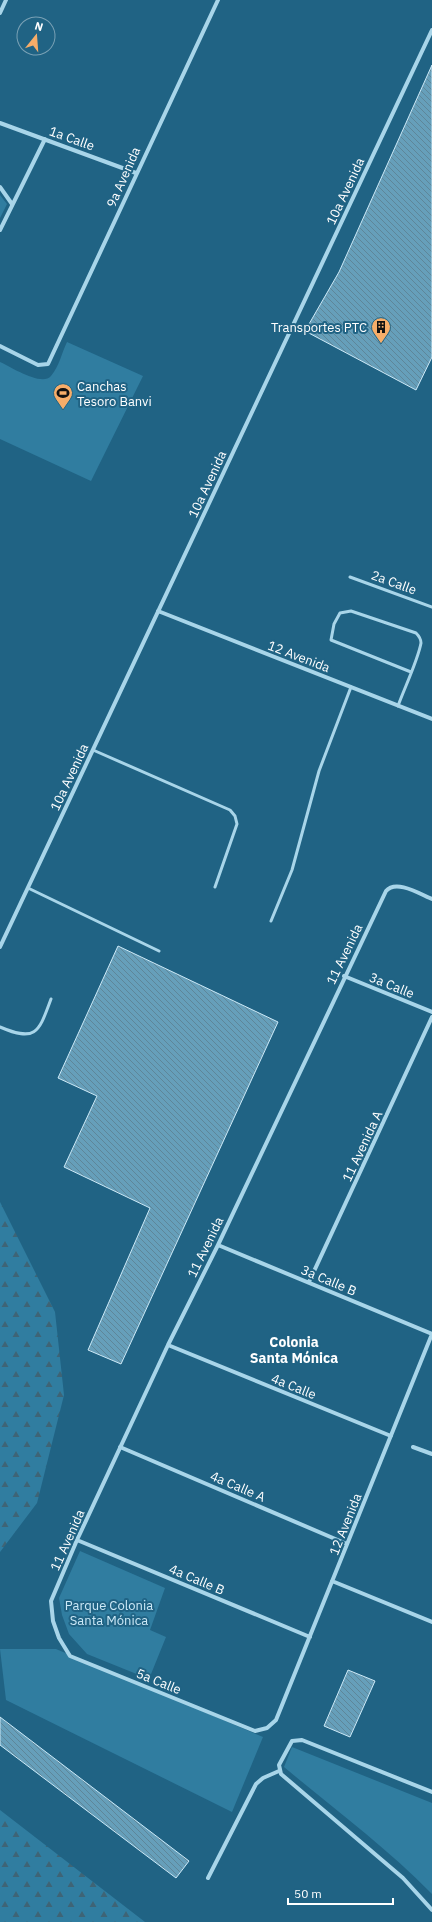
<svg xmlns="http://www.w3.org/2000/svg" width="432" height="1922" font-family="'IBM Plex Sans',sans-serif">
<defs>
<pattern id="forest-firs" width="22" height="20" patternUnits="userSpaceOnUse"><rect width="22" height="20" fill="#307da0"/><path d="M5 1l3.5 6h-7zM16 11l3.5 6h-7z" fill="#3e6476"/></pattern>
<pattern id="building-back-hatch" width="6" height="6" patternUnits="userSpaceOnUse"><rect width="6" height="6" fill="#669fba"/><path d="M-1 5l2 2M0 0l6 6M5-1l2 2" fill="none" stroke="#5e8699"/></pattern>
</defs>
<rect width="100%" height="100%" fill="#206384"/>
<path fill="url(#forest-firs)" d="M0,1202L55,1312L64,1395L37,1503L0,1552Z
M0,1810L145,1922H0Z"/>
<path fill="#307da0" d="M0,195L7,204L0,218Z
M67,342L143,376L91,481L0,439V362C11,367 42,387 51,376C59,367 62,352 67,342Z
M80,1551L165,1588L150,1630L166,1637L149,1679L87,1654L69,1634L62,1615L59,1598Z
M0,1649H56L263,1737L232,1812L6,1700Z
M292,1747L432,1803V1894C386,1847 334,1809 284,1767Z"/>
<path fill="url(#building-back-hatch)" stroke="#cce9f7" d="M432,65V357L416,390L305,331L339,272Z
M118,946L278,1022L121,1364L88,1350L150,1208L64,1167L97,1096L58,1078Z
M348,1670L375,1681L350,1737L324,1726Z
M0,1717L189,1861L176,1878L0,1745Z"/>
<g fill="none" stroke-linecap="round" stroke-linejoin="round">
<path stroke="#a8d5e9" stroke-width="3" d="M350,577L432,607
M398,706C404,689 418,660 421,643C421,639 419,636 416,633L351,611L340,613L334,624L331,640L411,672
M93,750L230,810L235,816L237,824L215,887
M28,888L159,951
M271,921L292,870L319,771L351,687
M0,1027C37,1043 39,1031 51,999"/>
<path stroke="#a8d5e9" stroke-width="4" d="M0,13L6,0
M0,123L136,173
M0,187L12,204
M0,230L45,139
M0,346L38,365L48,364L218,0
M158,611L432,719
M0,947L432,30
M344,976L432,1012
M218,1245L432,1334L276,1720L267,1728L255,1731L70,1656L59,1638L53,1621L51,1601L77,1540L168,1345L218,1245L386,891C396,879 420,894 432,899
M309,1282L432,1017
M168,1345L391,1436
M120,1447L347,1544
M413,1447L432,1454
M77,1540L310,1637
M332,1581L432,1622
M432,1792L302,1740L292,1741L279,1765L281,1774L403,1878L432,1910
M208,1878L256,1784L263,1778L279,1771"/>
</g>
<defs>
<symbol id="building-pin" viewBox="-11 -11 22 30"><path d="M0 17L-7.5 6A9.5 9.5 0 1 1 7.5 6Z" fill="#f6ad69" stroke="#206384"/><path d="M-4-6H4V6H1V3H-1V6H-4ZM-2.5-4.3h1.7v1.8h-1.7ZM.8-4.3h1.7v1.8H.8ZM-2.5-1h1.7V.8h-1.7ZM.8-1h1.7V.8H.8Z" fill="#111"/></symbol>
<symbol id="stadium-pin" viewBox="-11 -11 22 30"><path d="M0 17L-7.5 6A9.5 9.5 0 1 1 7.5 6Z" fill="#f6ad69" stroke="#206384"/><path d="M0-5a6.5 5 0 1 0 0 10a6.5 5 0 1 0 0-10ZM-3.5-1.8h7v3.6h-7Z" fill="#111"/></symbol>
</defs>
<g fill-rule="evenodd">
<use href="#building-pin" x="370" y="316" width="22" height="30"/>
<use href="#stadium-pin" x="52" y="382" width="22" height="30"/>
</g>
<g text-anchor="middle" stroke-width="4" stroke-linejoin="round" paint-order="stroke">
<g font-size="13" fill="#fff" stroke="#206384">
<text transform="translate(72 138) rotate(20)" y="5">1a Calle</text>
<text transform="translate(123 177) rotate(-66)" y="5">9a Avenida</text>
<text transform="translate(345 191) rotate(-65)" y="5">10a Avenida</text>
<text transform="translate(207 484) rotate(-65)" y="5">10a Avenida</text>
<text transform="translate(394 582) rotate(20)" y="5">2a Calle</text>
<text transform="translate(299 656) rotate(21)" y="5">12 Avenida</text>
<text transform="translate(69 777) rotate(-65)" y="5">10a Avenida</text>
<text transform="translate(344 954) rotate(-64)" y="5">11 Avenida</text>
<text transform="translate(392 985) rotate(22)" y="5">3a Calle</text>
<text transform="translate(362 1146) rotate(-65)" y="5">11 Avenida A</text>
<text transform="translate(205 1247) rotate(-64)" y="5">11 Avenida</text>
<text transform="translate(329 1280) rotate(23)" y="5">3a Calle B</text>
<text transform="translate(294 1386) rotate(22)" y="5">4a Calle</text>
<text transform="translate(238 1486) rotate(23)" y="5">4a Calle A</text>
<text transform="translate(345 1524) rotate(-68)" y="5">12 Avenida</text>
<text transform="translate(67 1540) rotate(-66)" y="5">11 Avenida</text>
<text transform="translate(197 1579) rotate(23)" y="5">4a Calle B</text>
<text transform="translate(159 1681) rotate(22)" y="5">5a Calle</text>
</g>
<g font-size="13" fill="#fff" stroke="#206384" text-anchor="end">
<text x="367" y="332">Transportes PTC</text>
<text x="77" y="391" text-anchor="start">Canchas<tspan x="77" dy="15">Tesoro Banvi</tspan></text>
</g>
<g font-size="13" fill="#cce9f7" stroke="#206384">
<text x="109" y="1610">Parque Colonia<tspan x="109" dy="15">Santa Mónica</tspan></text>
</g>
<g font-size="14" font-weight="bold" fill="#fff" stroke="#206384">
<text x="294" y="1347">Colonia<tspan x="294" dy="16">Santa Mónica</tspan></text>
</g>
</g>
<g transform="translate(36 36) rotate(17)"><circle r="19" fill="#206384" stroke="#79a1b5"/>
<path d="M0-3L7 15L0 10L-7 15Z" fill="#f6ad69"/>
<text y="-6" font-size="11" font-weight="bold" text-anchor="middle" fill="#ffffff">N</text>
</g>
<path d="M288 1898v6h105v-6" fill="none" stroke="#ffffff" stroke-width="2"/>
<text x="294" y="1898" font-size="12" fill="#ffffff" stroke="#206384" stroke-width="3" paint-order="stroke">50 m</text>
</svg>
